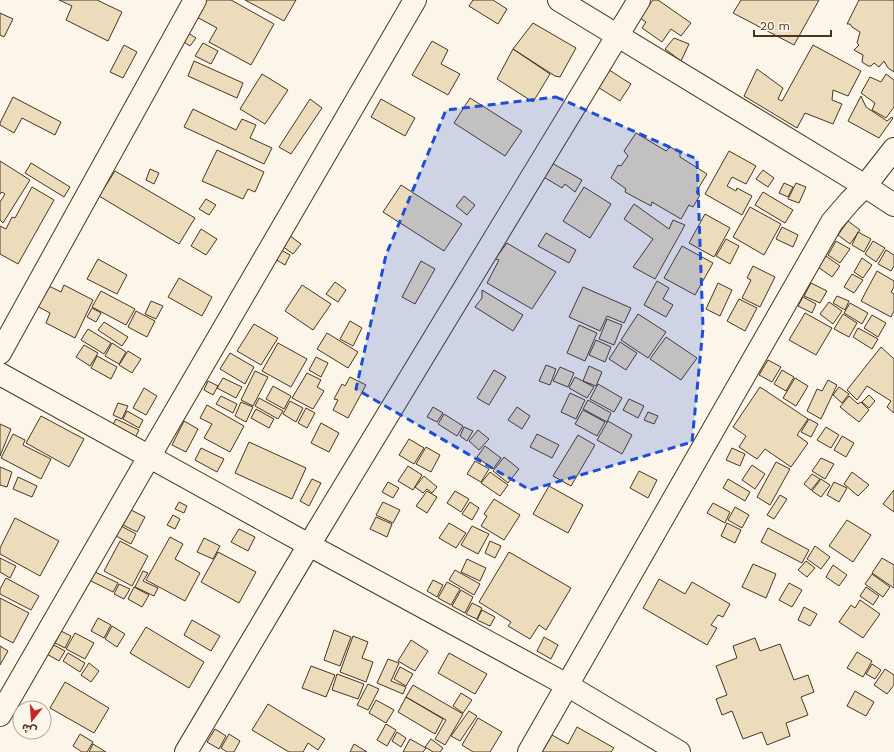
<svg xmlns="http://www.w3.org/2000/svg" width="894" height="752" font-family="'Work Sans','Noto Sans Arabic',sans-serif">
<rect width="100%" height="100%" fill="#fbf6e9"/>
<path fill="#ecdcbc" stroke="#4a3520" d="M59,0H97L122,12L108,41L66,20L72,6Z
M201,0H231L274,24L251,65L209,42L217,28L193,15Z
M245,0H296L284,21Z
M473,0H493L507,9L498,24L469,6Z
M653,0H658L691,23L681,36L671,29L662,42L642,28L646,22L640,18Z
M741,0H819L794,45L733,13Z
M859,0H894V72L888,68L884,61L879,67L874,63L871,66H868L862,62L863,55L854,50L859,45L857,43L860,32L852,27L850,24H847Z
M0,13L13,19L4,37L0,35Z
M533,23L576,48L560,77L555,76L513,49Z
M185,31L196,38L190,46L179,39Z
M674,38L689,44L681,61L665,49Z
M432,41L448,50L441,64L460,74L448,95L412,75Z
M203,43L218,51L211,64L195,56Z
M124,45L137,52L123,78L110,72Z
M813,45L861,71L848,96L833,90L832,100L842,104L833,124L805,113L797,128L744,96L757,69L783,88L778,99L782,101Z
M513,49L550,74L533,102L497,79Z
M194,61L243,83L237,98L188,76Z
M603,66L631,84L620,101L593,84Z
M262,74L288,90L265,124L240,109Z
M886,74L894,80V107L886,118L872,110L875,103L861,93L870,77L881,82Z
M861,96L866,107L887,121L892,117L893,118L879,138L848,121Z
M13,97L61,122L55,135L22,118L14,133L0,125V123Z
M470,98L522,131L505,156L454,123Z
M310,99L322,108L291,154L279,147Z
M381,99L415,118L405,136L371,117Z
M193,109L236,130L242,119L256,125L250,138L272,148L264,164L184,127Z
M636,133L666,151L670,147L680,152V157L707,174L696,192L700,195L693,207L689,205L681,219L652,202L651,206L625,192L626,189L611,178L618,165L621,166L628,156L624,151Z
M217,150L264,172L255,192L248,189L243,199L202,181Z
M729,151L756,166L746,184L732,177L727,186L736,191L737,188L752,196L742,215L705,194Z
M0,161L30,180L3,223L0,220V202L5,194L2,192L0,194Z
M550,162L582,180L575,192L565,184L562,188L542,176Z
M31,163L70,187L64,197L25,173Z
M150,169L159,173L154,184L146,180Z
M763,170L774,178L768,187L756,179Z
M115,171L195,218L179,244L99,196Z
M784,183L793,187L788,197L779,193Z
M796,183L806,187L799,203L788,199Z
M401,185L462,224L444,251L383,212Z
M32,187L54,200L18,264L0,254V226L6,229L12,217L15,218Z
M584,187L611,204L590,238L563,221Z
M763,192L793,210L785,223L755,205Z
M464,196L475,205L467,215L456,206Z
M206,199L216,205L209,215L199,209Z
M634,204L669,229L673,220L685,225L655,279L633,267L653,239L624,219Z
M750,207L781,224L764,255L733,237Z
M705,214L730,228L714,257L689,243Z
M848,221L860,230L850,244L838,235Z
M782,227L798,235L793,247L776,239Z
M201,229L217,239L206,255L191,246Z
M858,232L871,239L864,252L852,245Z
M546,233L576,250L569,263L538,246Z
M290,236L301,244L293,254L282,246Z
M726,239L739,246L730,264L716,256Z
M836,241L850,249L840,263L828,255Z
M873,241L885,248L876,262L865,254Z
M507,243L556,272L532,309L487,283L499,260L495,259Z
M682,246L713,263L695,295L664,278Z
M281,250L290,255L285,265L275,259Z
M886,250L894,255V266L891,271L878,264Z
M826,256L840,266L832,277L818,267Z
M862,258L872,265L863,278L854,272Z
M98,259L127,275L117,294L87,279Z
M421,261L435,269L415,304L402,297Z
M753,266L775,277L760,307L742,298L751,280L747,278Z
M877,271L894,281V287L891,292L894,294V311L891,317L861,301Z
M852,274L863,280L854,293L844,287Z
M179,278L212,297L202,316L168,297Z
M657,281L669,288L663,299L673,305L666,317L644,305Z
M335,282L346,290L338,302L326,294Z
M718,283L732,290L720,316L706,309Z
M811,283L827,291L820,303L804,296Z
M45,284L61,292L64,285L93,300L75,338L46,323L50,313L35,305Z
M302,285L331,304L313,330L285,311Z
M583,287L631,308L624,323L607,316L600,331L569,317Z
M482,290L523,315L513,331L475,307L482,298Z
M101,291L135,309L126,325L92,307Z
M837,296L849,301L845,310L833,303Z
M803,297L816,304L812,313L798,306Z
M739,299L757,308L745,331L727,321Z
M151,301L163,306L156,319L145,314Z
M829,302L842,311L833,324L820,314Z
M850,303L868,313L862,324L844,313Z
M92,308L101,313L96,322L87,317Z
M136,311L155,321L147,337L128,327Z
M805,313L832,328L816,355L789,340Z
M638,314L666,332L648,358L621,340Z
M843,314L857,323L849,337L834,329Z
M872,315L886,323L878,337L864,328Z
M607,319L622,325L614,345L599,339Z
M350,321L362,328L353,346L340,339Z
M104,322L128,337L122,346L98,330Z
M254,324L278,338L261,365L237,351Z
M579,325L597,333L585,361L567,353Z
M858,328L878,339L872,349L853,337Z
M88,329L111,343L104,354L81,340Z
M327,333L358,352L348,368L317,349Z
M666,337L697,358L681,380L650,359Z
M596,340L611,347L605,362L589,355Z
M620,342L637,353L626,370L609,359Z
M112,343L126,352L119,364L105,356Z
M278,343L307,359L291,387L262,371Z
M84,345L98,353L90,366L76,357Z
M881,347L894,359V413L887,407L891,401L867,386L857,400L847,390Z
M128,351L141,359L132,373L119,365Z
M230,353L254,367L245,384L220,369Z
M97,356L117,367L111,379L91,368Z
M316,357L328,363L321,377L309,370Z
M768,360L781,367L772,382L759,375Z
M546,365L556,369L550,385L539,381Z
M589,366L602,372L596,386L583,381Z
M560,367L574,373L568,387L553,381Z
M494,370L506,377L489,405L477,398Z
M782,370L794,377L786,391L774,384Z
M255,371L268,377L253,406L241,400Z
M307,373L321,380L317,387L324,391L313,409L292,398Z
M350,377L366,385L348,418L333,410L338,400L334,399L342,384L345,386Z
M575,377L594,387L587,398L569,388Z
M223,378L242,387L236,398L217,388Z
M795,378L808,386L796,406L783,398Z
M828,380L837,385L821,419L807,411L817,389L822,391Z
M208,381L218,386L213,395L204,390Z
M598,384L622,398L614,412L590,399Z
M273,386L291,396L284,409L266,399Z
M760,387L808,419L797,435L808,443L791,467L765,449L757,459L739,447L746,436L733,427Z
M839,387L849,394L842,403L833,395Z
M144,388L157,396L146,415L133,408Z
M570,393L585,400L576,419L561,412Z
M869,395L875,401L869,408L862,402Z
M221,396L237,404L233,413L216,404Z
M849,396L858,404L861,402L869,410L859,422L840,407Z
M259,398L283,411L278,419L255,406Z
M629,399L644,406L638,418L623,410Z
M588,400L611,413L607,422L583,409Z
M290,401L303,408L296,422L283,414Z
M241,402L253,407L246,422L235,416Z
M118,403L128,406L122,419L113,415Z
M207,405L244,426L230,452L204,438L212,424L200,418Z
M433,407L443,413L437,422L427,417Z
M517,407L530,416L522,429L508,420Z
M306,408L315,413L307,428L298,423Z
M256,409L274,419L269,428L251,418Z
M583,410L605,422L597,436L575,424Z
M127,411L143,420L139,428L123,419Z
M648,412L658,416L654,424L644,420Z
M444,414L463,426L457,436L438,424Z
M41,416L84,439L69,467L26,443Z
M116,419L139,430L135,438L112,426Z
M809,419L818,424L811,437L801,432Z
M184,421L198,429L186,452L172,445Z
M608,421L632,435L622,454L597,440Z
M321,423L339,433L329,452L311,443Z
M0,424L11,429L0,456Z
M464,427L473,431L467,441L460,436Z
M826,427L839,435L831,448L817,440Z
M478,430L489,439L479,450L469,441Z
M13,434L25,440L23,445L51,459L41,479L1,458Z
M537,434L559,445L552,458L530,447Z
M578,435L595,445L571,486L553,476Z
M842,436L854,443L846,457L834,450Z
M409,439L424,448L414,464L399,455Z
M249,442L306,468L292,499L235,473Z
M485,446L501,458L493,469L477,457Z
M426,447L440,455L431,472L416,464Z
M201,448L224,459L217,472L195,460Z
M732,448L745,454L740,466L726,460Z
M504,457L519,469L508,483L493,471Z
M821,458L834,464L825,479L812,471Z
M475,461L489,469L481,482L467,474Z
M776,462L790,469L770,505L757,497Z
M752,465L765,474L755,489L742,480Z
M408,466L422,475L413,490L398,481Z
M0,467L12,472L7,487L0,485Z
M639,471L657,480L648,498L630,488Z
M490,472L508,485L500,496L481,483Z
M852,472L869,485L858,496L844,484Z
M812,474L820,479L811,490L804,484Z
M424,476L437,487L432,493L427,489L423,493L415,487Z
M18,477L37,486L32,497L13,489Z
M312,479L321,483L309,506L300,501Z
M728,479L750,492L745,501L723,488Z
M821,479L830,485L821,497L812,491Z
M388,482L399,488L393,498L382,492Z
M834,482L847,488L839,502L827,495Z
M549,486L583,505L568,533L533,514Z
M894,490V512L883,504Z
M427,491L437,497L427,513L416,506Z
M455,491L469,499L461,512L447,503Z
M780,495L787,499L774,519L767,515Z
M494,499L520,515L504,540L481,526L487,516L484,514Z
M179,502L187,506L184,513L175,509Z
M383,502L400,510L393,523L376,515Z
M470,502L479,508L472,520L462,514Z
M713,503L730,512L725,523L707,513Z
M735,507L749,515L742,528L728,520Z
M131,510L145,517L137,532L123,525Z
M173,515L180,519L175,529L167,525Z
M376,517L392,524L387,537L370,529Z
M15,518L59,541L40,576L0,554V548Z
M847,520L871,535L853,562L829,546Z
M449,523L466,533L456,548L439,538Z
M727,523L741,530L735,543L721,536Z
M121,526L136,534L131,544L116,536Z
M472,526L489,534L478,554L461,545Z
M768,528L809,550L802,563L761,542Z
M239,529L255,537L248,551L231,542Z
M170,537L183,544L175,559L200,573L185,601L146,580Z
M204,538L220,546L213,559L197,552Z
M120,541L148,556L132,586L104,571Z
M490,541L501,546L495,558L485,553Z
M815,546L830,557L821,569L807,559Z
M218,552L256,572L239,603L201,582Z
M509,552L571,588L546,630L539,625L530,639L508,626L511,622L479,602Z
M0,558L16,566L10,578L0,572Z
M882,558L894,565V588L872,573Z
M467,559L486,568L480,581L461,572Z
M806,561L815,568L807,577L798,570Z
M753,564L776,574L766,598L742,587Z
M833,565L847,575L839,586L826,577Z
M455,570L480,584L474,595L449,580Z
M93,571L118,583L113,592L89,580Z
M143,571L148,573L143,581L158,588L154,596L135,587Z
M872,574L890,587L883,597L865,584Z
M6,578L39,596L31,610L0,594V589Z
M659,579L685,594L692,582L730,604L723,617L718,615L711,625L717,628L707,645L643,608Z
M433,580L443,585L437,597L427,591Z
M447,582L460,589L451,605L438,598Z
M789,583L802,590L792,607L779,600Z
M119,584L130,589L124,599L114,594Z
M134,587L149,595L142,607L128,599Z
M866,587L879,596L873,605L860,596Z
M461,590L473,597L465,613L452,606Z
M0,598L29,613L13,643L0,636Z
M860,600L880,614L863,638L839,622L851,605L855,608Z
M472,603L482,608L477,619L466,614Z
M804,607L817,614L810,626L798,620Z
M482,610L495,617L490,626L477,620Z
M98,618L111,625L104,638L91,631Z
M192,620L220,636L211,651L184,635Z
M112,626L125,634L117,647L105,639Z
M146,627L204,662L189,688L130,653Z
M334,630L351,637L340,666L324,660Z
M61,631L71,636L65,648L55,643Z
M75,633L94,643L85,659L66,649Z
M353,636L368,642L362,658L373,662L366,682L340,672Z
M544,637L558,645L551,659L537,651Z
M755,638L760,651L780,644L794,680L808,675L814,692L801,697L808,715L786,723L790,736L767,745L762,732L743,739L732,711L722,715L716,699L727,695L716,666L737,658L733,646Z
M411,640L428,651L415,671L398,661Z
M50,643L65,651L59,661L45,653Z
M0,646L8,651L0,665Z
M857,652L872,661L863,677L847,668Z
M68,653L85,663L80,672L63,661Z
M449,653L487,674L475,694L438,673Z
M388,659L399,663L391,681L406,687L403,694L377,683Z
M89,663L99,671L91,682L81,675Z
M872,664L881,670L875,679L866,674Z
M311,666L335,675L326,697L302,688Z
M400,667L413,674L406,686L394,679Z
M885,669L894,675V685L887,694L874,685Z
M337,674L364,684L358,699L332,690Z
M65,682L109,708L94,733L50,708Z
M368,684L379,689L368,710L357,705Z
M413,685L463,714L445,745L435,739L446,720L406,697Z
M855,691L874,702L866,716L847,706Z
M461,693L472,700L463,713L453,706Z
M406,697L443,719L435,734L398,712Z
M376,700L394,710L386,723L369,713Z
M268,704L325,739L318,750L308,743L303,752H289L252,730Z
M469,711L477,716L460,741L451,736Z
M478,718L502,732L490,752H473L462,745Z
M386,724L396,730L387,746L377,740Z
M577,727L614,748L611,752H542L552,735L568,744Z
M215,729L226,736L219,749L207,742Z
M397,732L406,738L401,747L392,741Z
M80,734L93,742L87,752H82L73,746Z
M229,734L240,741L234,752H227L221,748Z
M410,739L426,748L423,752H403Z
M431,739L443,748L440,752H433L425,747Z
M93,744L106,752H89Z
M354,744L367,752H350Z"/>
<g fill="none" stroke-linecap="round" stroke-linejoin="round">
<defs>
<path id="street" d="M559,0L865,186L894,205
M0,353L195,0
M0,374L309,545L567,685L679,752
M0,715L149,457L415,0
M186,752L309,545L639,0
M529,752L832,222L850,201L865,186L894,149"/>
</defs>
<use href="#street" stroke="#4a3520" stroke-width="24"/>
<use href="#street" stroke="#fbf6e9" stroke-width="22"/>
</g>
<path fill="#1d4ed8" fill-opacity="0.2" stroke="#1d4ed8" stroke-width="3" stroke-dasharray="8 5" stroke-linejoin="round" d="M556,97L697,159L703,328L692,442L530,490L356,389L386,255L446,110Z"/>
<g transform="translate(32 720) rotate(197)"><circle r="19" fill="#fbf6e9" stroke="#b4a999"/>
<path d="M0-3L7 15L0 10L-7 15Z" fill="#c62828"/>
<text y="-6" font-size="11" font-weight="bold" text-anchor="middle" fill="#4a3520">ش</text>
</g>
<path d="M754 30v6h77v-6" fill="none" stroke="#4a3520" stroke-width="2"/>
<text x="760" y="30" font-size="12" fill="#4a3520" stroke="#fbf6e9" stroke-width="3" paint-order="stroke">20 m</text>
</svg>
